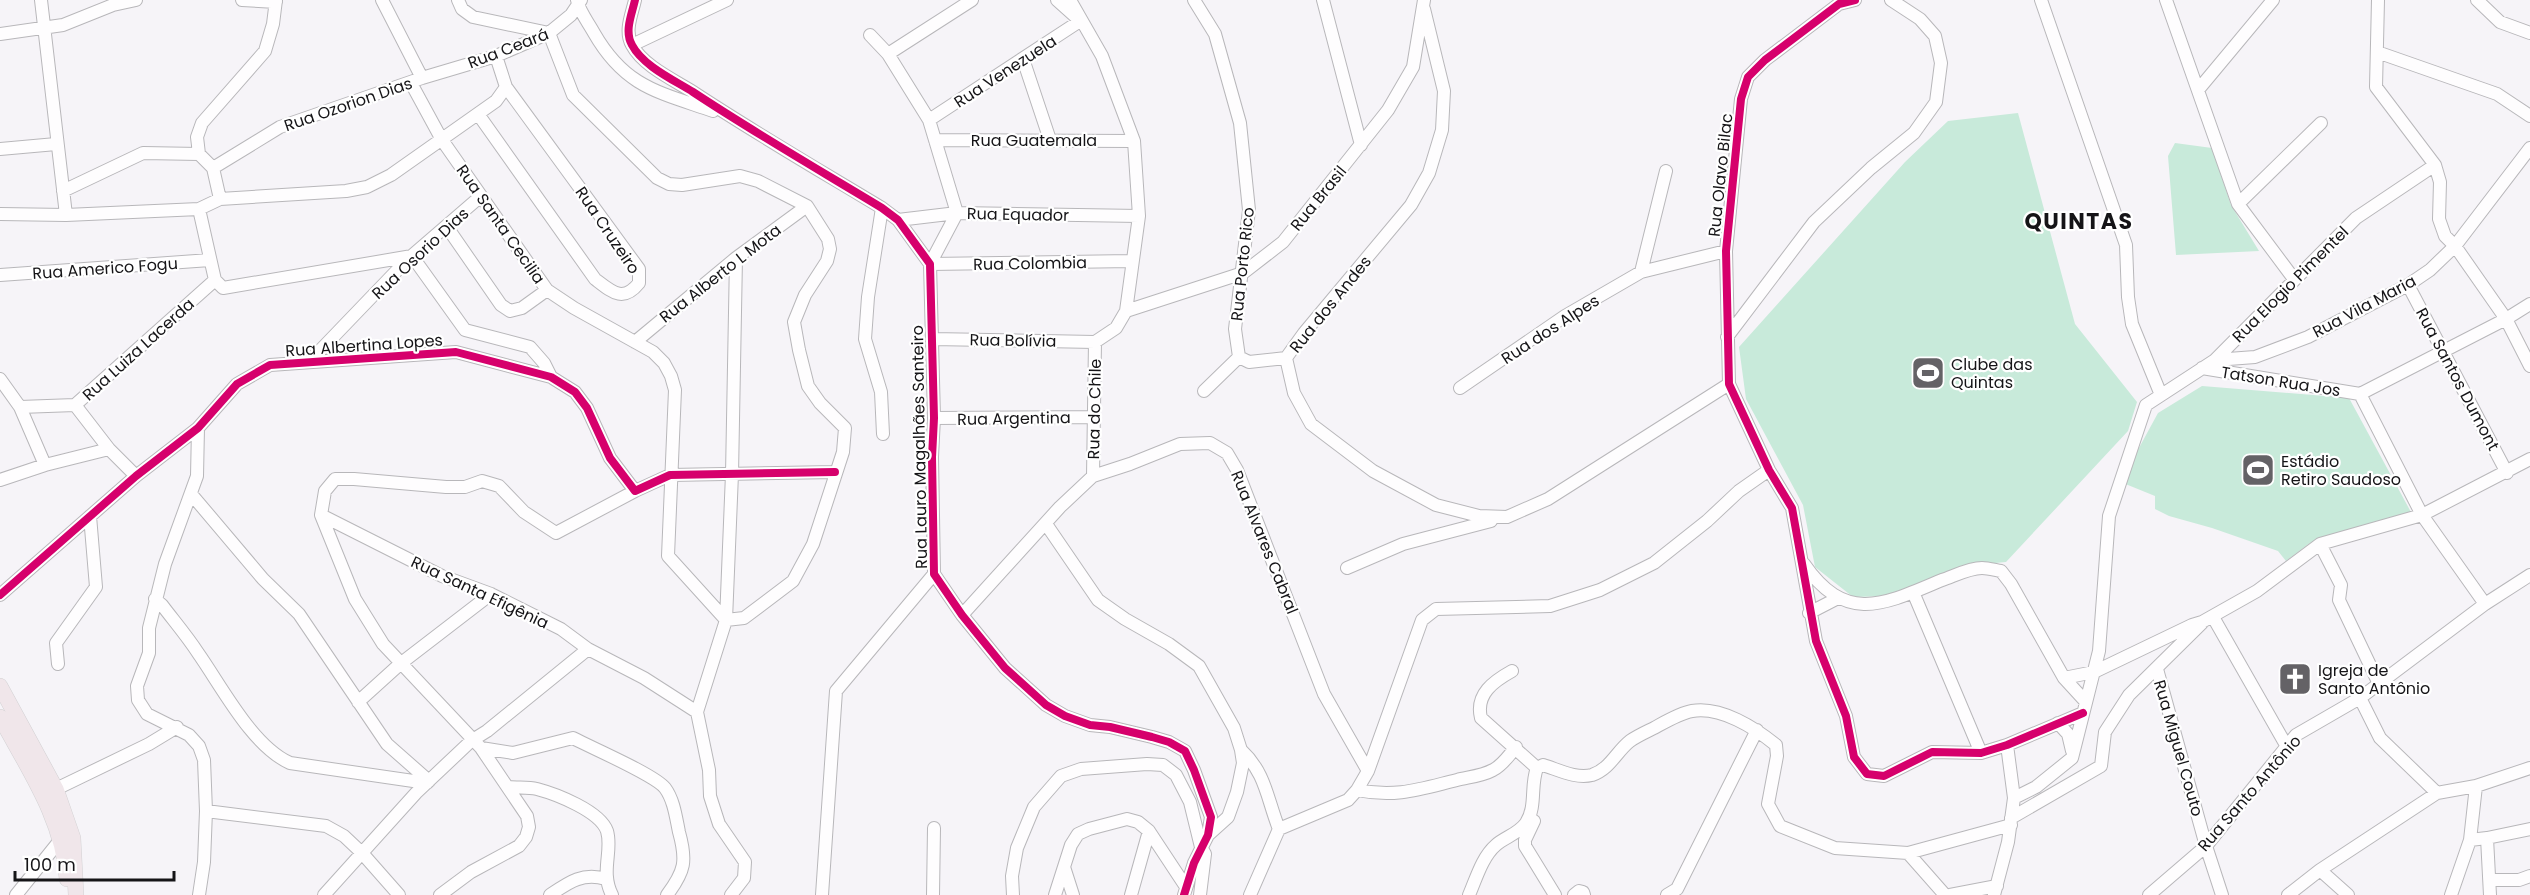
<svg xmlns="http://www.w3.org/2000/svg" width="2530" height="895" font-family="Poppins,sans-serif">
<rect width="100%" height="100%" fill="#f6f4f8"/>
<path fill="#c8eada" d="M2018,113L2075,324L2137,402L2128,431L2006,562L1962,566L1890,596L1853,597L1815,567L1803,505L1746,399L1739,347L1905,162L1948,121Z
M2175,143L2212,148L2231,205L2259,251L2176,255L2168,156Z
M2202,386L2349,398L2412,514L2310,543L2286,561L2278,551L2212,528L2169,516L2155,509V496L2123,483L2134,457L2158,413Z"/>
<g fill="none" stroke-linecap="round" stroke-linejoin="round">
<defs>
<path id="minor" d="M41,0L66,215
M242,0L276,2
M382,0L422,78
M458,0L462,9L473,17L549,33L573,95L657,178L669,184L682,185L740,176L758,181L807,206L828,239L830,249L827,261L805,295L794,322L799,350L808,386L820,403L845,428L843,452L813,544L793,581L744,618L726,620
M577,0C579,11 588,22 594,33C625,87 658,92 713,111
M635,0C632,14 624,31 632,45C643,66 674,80 693,92C755,133 819,170 882,208L898,220L930,264L934,418L932,457L934,574L962,615L1005,668L1046,705L1065,716L1090,725L1110,727L1152,737L1169,742L1185,751L1194,770L1211,817L1208,835L1194,863L1184,895
M1057,0L1076,17
M1194,0L1215,34L1240,123L1249,210L1235,329L1239,357L1249,362L1286,358
M1323,0L1361,145
M1855,0L1839,4L1765,60L1748,77L1741,99L1726,251L1729,384L1769,470L1792,508L1816,641L1846,716L1854,757L1867,774L1884,776L1932,752L1981,753L2007,745L2083,713
M2041,0L2126,245L2128,297L2132,324L2161,395
M2166,0L2238,204L2294,279
M2378,0L2376,87L2435,165L2440,182L2439,219L2445,236L2455,246L2506,319L2530,366
M2477,0L2500,22L2530,33
M1424,9L1444,91L1442,130L1429,173L1411,205L1304,333L1286,358L1294,393L1311,424L1373,471L1436,505L1479,516L1507,517L1548,499L1729,384
M0,34L63,25L113,5L136,0
M870,35L888,54L929,120L957,213
M632,45L727,0
M2377,52L2497,94L2530,116
M888,54L972,0
M1023,59L1050,140
M411,83L442,140L547,290L574,308L653,352L664,363L671,376L675,390L668,556L726,620
M2198,90L2273,0
M478,114L595,279C612,292 623,303 639,283V269L506,87L496,56
M929,120L1080,21
M935,140L1134,141
M0,149L56,144
M199,154L197,137L202,123L265,51L273,24L276,0
M213,168L280,127L422,78L496,56L549,33L571,15L581,0
M220,199L346,191L367,187L391,175L496,101L506,87
M2238,204L2321,123
M882,208L868,297L865,339L881,392L883,434
M199,209L215,280L223,288L412,256L465,330L530,347L544,363L551,377
M957,213L930,264L1131,261
M0,214L66,215L199,209L220,199L213,168L199,154L143,153L63,191
M898,220L957,213L1139,216
M447,227L501,305L510,311L522,308L547,290
M1641,272L1666,171
M0,275L210,260
M2408,285L2507,473
M1126,311L1243,273L1283,242L1388,110L1413,67L1424,0
M1727,337L1814,222L1871,168L1914,133L1936,102L1941,63L1935,36L1920,19L1891,0
M932,339L1095,342L1116,328L1126,311L1139,216L1134,141L1102,56L1070,0
M635,342L736,258L807,206
M2215,360L2255,357L2308,337L2408,285L2430,270L2455,246L2530,148
M309,362L408,259L481,196
M2202,368L2360,394
M0,379L20,407L45,465
M1460,388L1565,316L1641,272L1726,251
M1204,391L1239,357
M2360,394L2422,515L2485,604
M2360,394L2506,319L2530,304
M75,405L109,449
M20,407L75,405L215,280
M934,418L1094,417
M198,428L197,476L165,564L149,628V653L137,686L138,700L147,714L189,735L199,746L204,760L206,811L204,862L199,895
M1093,476L1095,342
M0,480L45,465L109,449L136,476
M192,495L263,579L299,614L387,744L429,781
M321,515L442,576L491,594L561,629L588,649L644,678L697,712
M1046,524L1098,600L1125,619L1169,644L1199,666L1234,728L1241,750L1243,763L1237,792L1228,817L1208,835
M2320,544L2341,585L2339,600L2379,684
M1804,564C1846,625 1885,604 1942,580C1954,576 1969,568 1982,568C1988,568 1995,570 2001,571L2011,584L2064,678L2086,702
M1347,568L1403,544L1491,521
M1913,592L1981,753
M0,595L136,476L198,428L237,384L270,365L456,352L551,377L575,392L587,408L610,458L635,491L670,475L835,472
M155,599L162,605C174,621 187,636 198,653C222,687 252,746 290,763L427,783
M1809,613L1838,598
M962,615L1060,507L1093,476L1130,464L1180,444L1210,443L1227,453L1237,470L1324,694L1368,771
M2213,617L2286,745
M58,664L56,643L96,587L90,516
M2157,669L2206,846L2222,895
M1512,671C1494,681 1475,694 1481,718L1537,768
M2064,678L2094,672L2192,625L2202,622L2257,591L2320,544L2422,515L2530,459
M2360,698L2380,738L2437,793
M358,702L400,664L491,594
M2058,723L2068,734L2072,751
M481,748L513,753L573,738C592,748 655,775 665,788C674,800 676,818 679,832C687,861 685,871 667,895
M1241,750C1266,773 1267,799 1279,829L1348,800L1357,790L1368,771L1422,620L1436,609L1550,606L1600,590L1654,563L1707,521L1739,491L1769,470
M509,787C518,788 528,787 537,789C556,794 600,811 607,831C613,851 600,871 612,895
M56,789L149,744L177,727
M1357,790C1396,798 1420,789 1457,780C1469,777 1482,776 1493,770C1503,765 1509,755 1516,747
M2014,798L2036,787L2072,758L2099,651L2109,516L2146,405L2215,360L2356,218L2435,165
M206,811L326,826L344,836L362,853L399,895
M2011,818L2101,766L2105,732L2129,695L2202,623
M1534,821L1525,840V846L1555,895
M2487,838L2530,829
M2470,840L2487,838L2490,895
M1908,853L1945,895
M1064,867L1073,895
M2320,870L2348,895
M2490,880H2519L2530,876
M16,895L61,839
M324,895L416,793L471,741L487,731L588,649
M440,895L471,872L519,846L526,837L529,827L527,816L481,748L383,644L355,599L321,515L325,491L335,479H354L446,487H465L482,481L499,486L524,512L556,533L635,491
M550,895C569,882 583,872 606,879
M731,895L744,878L745,862L719,824L710,796L709,770L697,712L726,620L732,474L736,258
M822,895L836,691L934,574
M933,895L934,828
M1013,895L1012,876L1017,848L1034,807L1061,776L1081,769L1147,764L1163,765L1176,775L1190,802L1201,847L1205,854L1200,895
M1055,895L1071,845L1078,834L1089,829L1127,819L1138,822L1149,831L1186,887
M1131,895L1149,831
M1250,895L1279,829
M1469,895C1476,879 1482,857 1496,845C1505,837 1518,834 1526,823C1537,806 1530,786 1537,768L1543,765C1559,770 1576,779 1592,775C1610,769 1616,752 1630,741C1637,736 1646,732 1654,728C1665,722 1680,713 1692,711C1721,706 1755,728 1776,745L1777,756L1768,804L1780,826L1835,848L1908,853L2011,825
M1574,895L1579,891L1583,892L1584,895
M1667,895L1677,889L1757,730
M1950,895L1997,886
M1994,895L2008,842L2014,798L2007,745
M2149,895L2206,846L2296,735L2360,698L2485,604L2530,575
M2288,895L2320,870L2437,793L2476,786L2530,768
M2451,895L2470,840L2476,786"/>
<path id="major" d="M0,686L56,789L73,838L76,895
M0,717C28,769 63,819 67,879"/>
</defs>
<use href="#minor" stroke="#b8b7ba" stroke-width="14"/>
<use href="#major" stroke="#d2d1d3" stroke-width="16"/>
<use href="#minor" stroke="#fefdfe" stroke-width="12"/>
<use href="#major" stroke="#f0e6ea" stroke-width="15"/>
<defs>
<path id="cycleway" d="M635,0C632,14 624,31 632,45C643,66 674,80 693,92C755,133 819,170 882,208L898,220L930,264L934,418L932,457L934,574L962,615L1005,668L1046,705L1065,716L1090,725L1110,727L1152,737L1169,742L1185,751L1194,770L1211,817L1208,835L1194,863L1184,895
M1855,0L1839,4L1765,60L1748,77L1741,99L1726,251L1729,384L1769,470L1792,508L1816,641L1846,716L1854,757L1867,774L1884,776L1932,752L1981,753L2007,745L2083,713
M0,595L136,476L198,428L237,384L270,365L456,352L551,377L575,392L587,408L610,458L635,491L670,475L835,472"/>
</defs>
<use href="#cycleway" stroke="#fff" stroke-width="11"/>
<use href="#cycleway" stroke="#d6006c" stroke-width="8"/>
</g>
<defs>
<symbol id="stadium-square" viewBox="-11 -11 22 22"><rect x="-9" y="-9" width="18" height="18" rx="4" fill="#646266" stroke="#fff"/><path d="M0-5a6.5 5 0 1 0 0 10a6.5 5 0 1 0 0-10ZM-3.5-1.8h7v3.6h-7Z" fill="#fff"/></symbol>
<symbol id="church-square" viewBox="-11 -11 22 22"><rect x="-9" y="-9" width="18" height="18" rx="4" fill="#646266" stroke="#fff"/><path d="M-1.2-6h2.4v3.5h3.3v2.4h-3.3V6h-2.4V-.1h-3.3v-2.4h3.3Z" fill="#fff"/></symbol>
</defs>
<g fill-rule="evenodd">
<use href="#stadium-square" x="1909" y="354" width="38" height="38"/>
<use href="#stadium-square" x="2239" y="451" width="38" height="38"/>
<use href="#church-square" x="2276" y="660" width="38" height="38"/>
</g>
<g text-anchor="middle" stroke-width="4.5" stroke-linejoin="round" paint-order="stroke">
<g font-size="16" fill="#151417" stroke="#fff">
<text transform="translate(508 48) rotate(-21)" y="6">Rua Ceará</text>
<text transform="translate(1005 71) rotate(-33)" y="6">Rua Venezuela</text>
<text transform="translate(348 104) rotate(-19)" y="6">Rua Ozorion Dias</text>
<text x="1034" y="146">Rua Guatemala</text>
<text transform="translate(1720 175) rotate(-84)" y="6">Rua Olavo Bilac</text>
<text transform="translate(1318 198) rotate(-51)" y="6">Rua Brasil</text>
<text transform="translate(1018 214) rotate(1)" y="6">Rua Equador</text>
<text transform="translate(501 224) rotate(55)" y="6">Rua Santa Cecilia</text>
<text transform="translate(608 230) rotate(56)" y="6">Rua Cruzeiro</text>
<text transform="translate(420 253) rotate(-43)" y="6">Rua Osorio Dias</text>
<text transform="translate(1030 263) rotate(-1)" y="6">Rua Colombia</text>
<text transform="translate(1242 264) rotate(-84)" y="6">Rua Porto Rico</text>
<text transform="translate(105 268) rotate(-4)" y="6">Rua Americo Fogu</text>
<text transform="translate(720 273) rotate(-38)" y="6">Rua Alberto L Mota</text>
<text transform="translate(2290 284) rotate(-45)" y="6">Rua Elogio Pimentel</text>
<text transform="translate(1330 304) rotate(-51)" y="6">Rua dos Andes</text>
<text transform="translate(2364 306) rotate(-28)" y="6">Rua Vila Maria</text>
<text transform="translate(1550 329) rotate(-33)" y="6">Rua dos Alpes</text>
<text transform="translate(1013 340) rotate(1)" y="6">Rua Bolívia</text>
<text transform="translate(364 345) rotate(-4)" y="6">Rua Albertina Lopes</text>
<text transform="translate(138 349) rotate(-42)" y="6">Rua Luiza Lacerda</text>
<text transform="translate(2458 379) rotate(62)" y="6">Rua Santos Dumont</text>
<text transform="translate(2281 381) rotate(9)" y="6">Tatson Rua Jos</text>
<text transform="translate(1094 409) rotate(-89)" y="6">Rua do Chile</text>
<text transform="translate(1014 418) rotate(-1)" y="6">Rua Argentina</text>
<text transform="translate(919 447) rotate(-91)" y="6">Rua Lauro Magalhães Santeiro</text>
<text transform="translate(1265 542) rotate(68)" y="6">Rua Alvares Cabral</text>
<text transform="translate(480 592) rotate(25)" y="6">Rua Santa Efigênia</text>
<text transform="translate(2179 748) rotate(74)" y="6">Rua Miguel Couto</text>
<text transform="translate(2249 793) rotate(-49)" y="6">Rua Santo Antônio</text>
</g>
<g font-size="16" fill="#151417" stroke="#fff" text-anchor="start">
<text x="1951" y="370">Clube das<tspan x="1951" dy="18">Quintas</tspan></text>
<text x="2281" y="467">Estádio<tspan x="2281" dy="18">Retiro Saudoso</tspan></text>
<text x="2318" y="676">Igreja de<tspan x="2318" dy="18">Santo Antônio</tspan></text>
</g>
<g font-size="22" font-weight="bold" letter-spacing="1.5" fill="#151417" stroke="#fff">
<text x="2079" y="229">QUINTAS</text>
</g>
</g>
<path d="M15 871v9h159v-9" fill="none" stroke="#151417" stroke-width="3"/>
<text x="24" y="871" font-size="18" fill="#151417" stroke="#ffffff" stroke-width="4.5" paint-order="stroke">100 m</text>
</svg>
